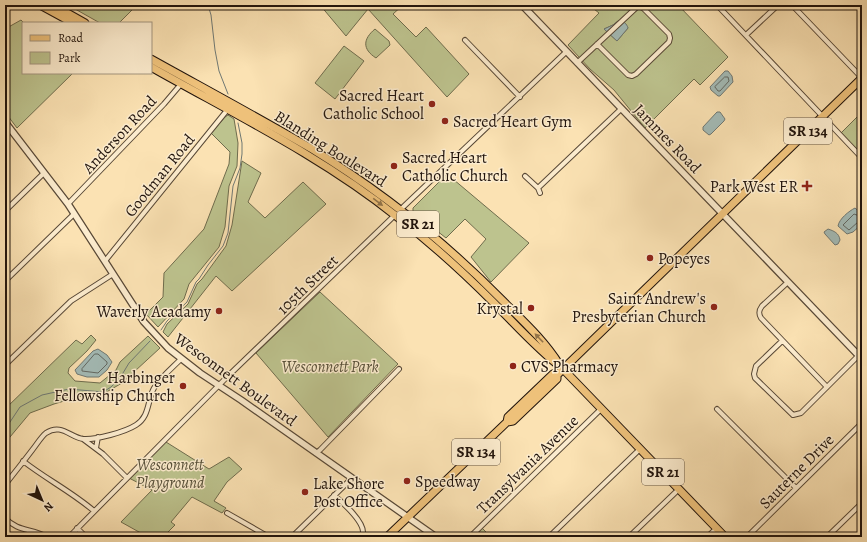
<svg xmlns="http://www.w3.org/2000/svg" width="867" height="542" font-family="Alegreya,serif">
<rect width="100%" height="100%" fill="#fbe2b3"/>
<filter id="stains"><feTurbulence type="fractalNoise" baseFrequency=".005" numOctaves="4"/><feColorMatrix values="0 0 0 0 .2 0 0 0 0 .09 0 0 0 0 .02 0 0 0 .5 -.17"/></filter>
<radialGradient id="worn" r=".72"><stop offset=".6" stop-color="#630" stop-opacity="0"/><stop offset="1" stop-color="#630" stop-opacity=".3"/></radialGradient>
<path fill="#bdc38e" stroke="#6f6c4d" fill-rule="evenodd" d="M68,5H137L119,23H100Z
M320,5H403L393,14L416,37L426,27L469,74L447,97L368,9L346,36Z
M589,5H678L728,57L700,85L694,79L645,128L614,90L590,69L568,45L599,13ZM618,21L625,23L628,28L617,41L604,29L613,25Z
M21,20L24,23H23V73H73L17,128L5,112V29Z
M375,29L389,41L390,45L376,58C362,49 363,39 375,29Z
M344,46L364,61L335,99L315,83Z
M860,114L862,116V154L841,133Z
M228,115L234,119L238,143L237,166L229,186L225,227L219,247L189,284L184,299L158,327L146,314L163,297L164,273L204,229L229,164L230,152L211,133L225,117Z
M242,161L261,173L248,202L265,218L303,182L326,204L232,291L216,276L168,337L163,332L167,324L188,304L197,284L202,279L226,246L232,225Z
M447,174L529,243L491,282L471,257L486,239L465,219L446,238L413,212V208Z
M320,292L398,364L328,437L256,353Z
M91,335L96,340L87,351L69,368L68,373L75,381L100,383L116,370L120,362L148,336L160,348L122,383L103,394L81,396L54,404L30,413L5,443V409L76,340L82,344Z
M166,442L209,469L229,457L242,469L227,482L214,501L226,508L222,513L192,497L171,522L175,525L163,537H148L121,522L152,490L129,478Z
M482,528L491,537H473Z"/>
<path fill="#a3bbb7" stroke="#6f7873" d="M618,21C623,20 627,24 628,28L617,41L604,29L613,25Z
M725,71H728L732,76L733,82L720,96H718L711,90L710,87Z
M717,112H720L725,119L724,121L711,134L709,135L703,130V127Z
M855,208L862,214V224L853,232L847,234L838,226C839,219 849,211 855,208Z
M828,229C834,231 839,233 840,240L838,244L835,245L825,234L824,232Z
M98,349L107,355L112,362L107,370L99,377H87L77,374L75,370L93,351Z"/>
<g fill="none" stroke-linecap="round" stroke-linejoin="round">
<path stroke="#626862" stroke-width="1" d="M725,77H728L729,81L720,91H718L715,87Z
M862,217L854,214L843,225L849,230L858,222L862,221
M95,354H98L107,362V364L98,373L82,371V369Z"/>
<path stroke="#6f7873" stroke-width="1" d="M208,5L211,15L215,50L219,71L228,94
M161,330L167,321L187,302L196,282L199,279L208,265L223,246L228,233L233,186L240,168L242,154V143L238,123
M5,436L8,425L20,407L42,395L69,389L103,392L111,387L120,378L129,363L150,341"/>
<defs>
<path id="minor" d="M717,5L862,158
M792,5L862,78
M746,35L778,5
M465,40L520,97
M577,63L638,6L643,8L669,34L670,38L669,42L636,74L632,76L628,75L597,44
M525,176L538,188L540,193
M538,188L621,109
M68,204L164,104L181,84
M400,210L566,52
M5,211L44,173
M105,261L228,109
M5,281L74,214
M788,282L762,306C759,310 758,313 761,318L827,387
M782,341L756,366L754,374L755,378L793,415L801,413L859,355
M856,353L862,347
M5,365L71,301L113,274
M717,409L796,488
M83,439L103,454L127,478
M96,448L98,437
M316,453L320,450L399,369
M23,461C46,479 72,492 94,511
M5,485C14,473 24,461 33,449C37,444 41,437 46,433C61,423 70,437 83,439C96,440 125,432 136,425C150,416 147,401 154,388C161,377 172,368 181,359
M334,495C343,503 364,521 363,533L359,537
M227,513L269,537
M5,518C18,532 32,528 47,537
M77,528L86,537
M69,537L227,377L395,215
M292,537L352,478
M470,537L602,408
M549,537L640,449
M629,537L679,489
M707,537L717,528
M747,537L862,423
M827,537L862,503"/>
<path id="tertiary" d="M522,5L862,359
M5,122L68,204L144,322L168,348L200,373L241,400L436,537"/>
<path id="primary" d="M40,5L73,23
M53,5L85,23
M151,59C205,89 259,118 312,149C382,192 446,243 503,301C523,321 544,340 559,364
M151,67C234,114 321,156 396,216C430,242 463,272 493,302C516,325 537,349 563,369L725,537
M507,422L508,417L553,374L557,375L862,78
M387,537L507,422L513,421L557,379V375"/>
</defs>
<use href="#minor" stroke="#584836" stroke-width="6"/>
<use href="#tertiary" stroke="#584836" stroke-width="8"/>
<use href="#primary" stroke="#21140c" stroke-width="9"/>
<use href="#minor" stroke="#fcecce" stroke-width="4"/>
<use href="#tertiary" stroke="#fcecce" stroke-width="5.5"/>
<use href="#primary" stroke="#eec17a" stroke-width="7"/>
</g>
<defs><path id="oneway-solid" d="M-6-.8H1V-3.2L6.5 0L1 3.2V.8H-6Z"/></defs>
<g fill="#927348">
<use href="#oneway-solid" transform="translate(378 202) rotate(37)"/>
<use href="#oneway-solid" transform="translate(539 338) rotate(-134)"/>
</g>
<g fill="#8f2418" stroke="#fcecce" stroke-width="1.5">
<circle cx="432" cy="104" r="4"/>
<circle cx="445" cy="121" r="4"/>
<circle cx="394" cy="166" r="4"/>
<path d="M805 180h4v4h4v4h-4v4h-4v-4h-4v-4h4z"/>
<circle cx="650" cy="258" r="4"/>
<circle cx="714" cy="307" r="4"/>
<circle cx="531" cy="308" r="4"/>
<circle cx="219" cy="311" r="4"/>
<circle cx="513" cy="366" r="4"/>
<circle cx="183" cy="386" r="4"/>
<circle cx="407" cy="481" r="4"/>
<circle cx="305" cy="492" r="4"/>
</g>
<g text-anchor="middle" stroke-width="3" stroke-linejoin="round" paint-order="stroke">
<g fill="#fcecce" stroke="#635546" stroke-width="1">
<rect x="784" y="118" width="48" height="26" rx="3"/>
<rect x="397" y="211" width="42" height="26" rx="3"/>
<rect x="452" y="439" width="48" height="26" rx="3"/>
<rect x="642" y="459" width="42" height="26" rx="3"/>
</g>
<g font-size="15" font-weight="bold" fill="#21140c">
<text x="808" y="136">SR 134</text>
<text x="418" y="229">SR 21</text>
<text x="476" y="457">SR 134</text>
<text x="663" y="477">SR 21</text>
</g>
<g font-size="16" fill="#21140c" stroke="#fcecce" text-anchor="end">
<text x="424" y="101">Sacred Heart<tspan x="424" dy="18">Catholic School</tspan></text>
<text x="453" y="127" text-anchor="start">Sacred Heart Gym</text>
<text x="402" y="163" text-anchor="start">Sacred Heart<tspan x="402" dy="18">Catholic Church</tspan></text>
<text x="798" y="192">Park West ER</text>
<text x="658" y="264" text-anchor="start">Popeyes</text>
<text x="706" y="304">Saint Andrew's<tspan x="706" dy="18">Presbyterian Church</tspan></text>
<text x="523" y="314">Krystal</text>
<text x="211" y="317">Waverly Acadamy</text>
<text x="521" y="372" text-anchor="start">CVS Pharmacy</text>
<text x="175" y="383">Harbinger<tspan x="175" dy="18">Fellowship Church</tspan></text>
<text x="415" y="487" text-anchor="start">Speedway</text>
<text x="313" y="489" text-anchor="start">Lake Shore<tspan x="313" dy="18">Post Office</tspan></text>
</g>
<g font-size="16" fill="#21140c" stroke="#fcecce">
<text transform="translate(119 134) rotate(-47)" y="6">Anderson Road</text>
<text transform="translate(668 138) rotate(46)" y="6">Jammes Road</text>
<text transform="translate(331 148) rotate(32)" y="6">Blanding Boulevard</text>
<text transform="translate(159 175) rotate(-51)" y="6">Goodman Road</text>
<text transform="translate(307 284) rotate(-44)" y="6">105th Street</text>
<text transform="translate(236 379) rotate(36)" y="6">Wesconnett Boulevard</text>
<text transform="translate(527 464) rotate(-44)" y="6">Transylvania Avenue</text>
<text transform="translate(796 471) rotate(-45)" y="6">Sauterne Drive</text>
</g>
<g font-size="16" font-style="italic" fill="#58513a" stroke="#fcecce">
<text x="330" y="372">Wesconnett Park</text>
<text x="170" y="470">Wesconnett<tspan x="170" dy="18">Playground</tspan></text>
</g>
</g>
<rect width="867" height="542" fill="none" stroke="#fbe2b3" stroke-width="20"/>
<rect x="6" y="6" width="855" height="530" fill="none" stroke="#21140c" stroke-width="2"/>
<rect x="10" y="10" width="847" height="522" fill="none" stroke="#21140c"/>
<rect x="22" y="22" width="130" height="52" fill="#fcecce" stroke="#a49680"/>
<rect x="30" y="35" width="20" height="6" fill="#eec17a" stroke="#a49680"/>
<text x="58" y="42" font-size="12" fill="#21140c">Road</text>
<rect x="30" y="52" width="20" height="12" fill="#bdc38e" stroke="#a49680"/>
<text x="58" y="62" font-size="12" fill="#21140c">Park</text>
<g transform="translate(42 500) rotate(136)" stroke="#fcecce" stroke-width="3" paint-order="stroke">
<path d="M0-3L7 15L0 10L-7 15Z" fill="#21140c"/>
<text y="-6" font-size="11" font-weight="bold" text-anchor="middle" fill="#21140c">N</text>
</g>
<rect width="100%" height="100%" filter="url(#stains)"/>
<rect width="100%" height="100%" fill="url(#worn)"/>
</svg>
